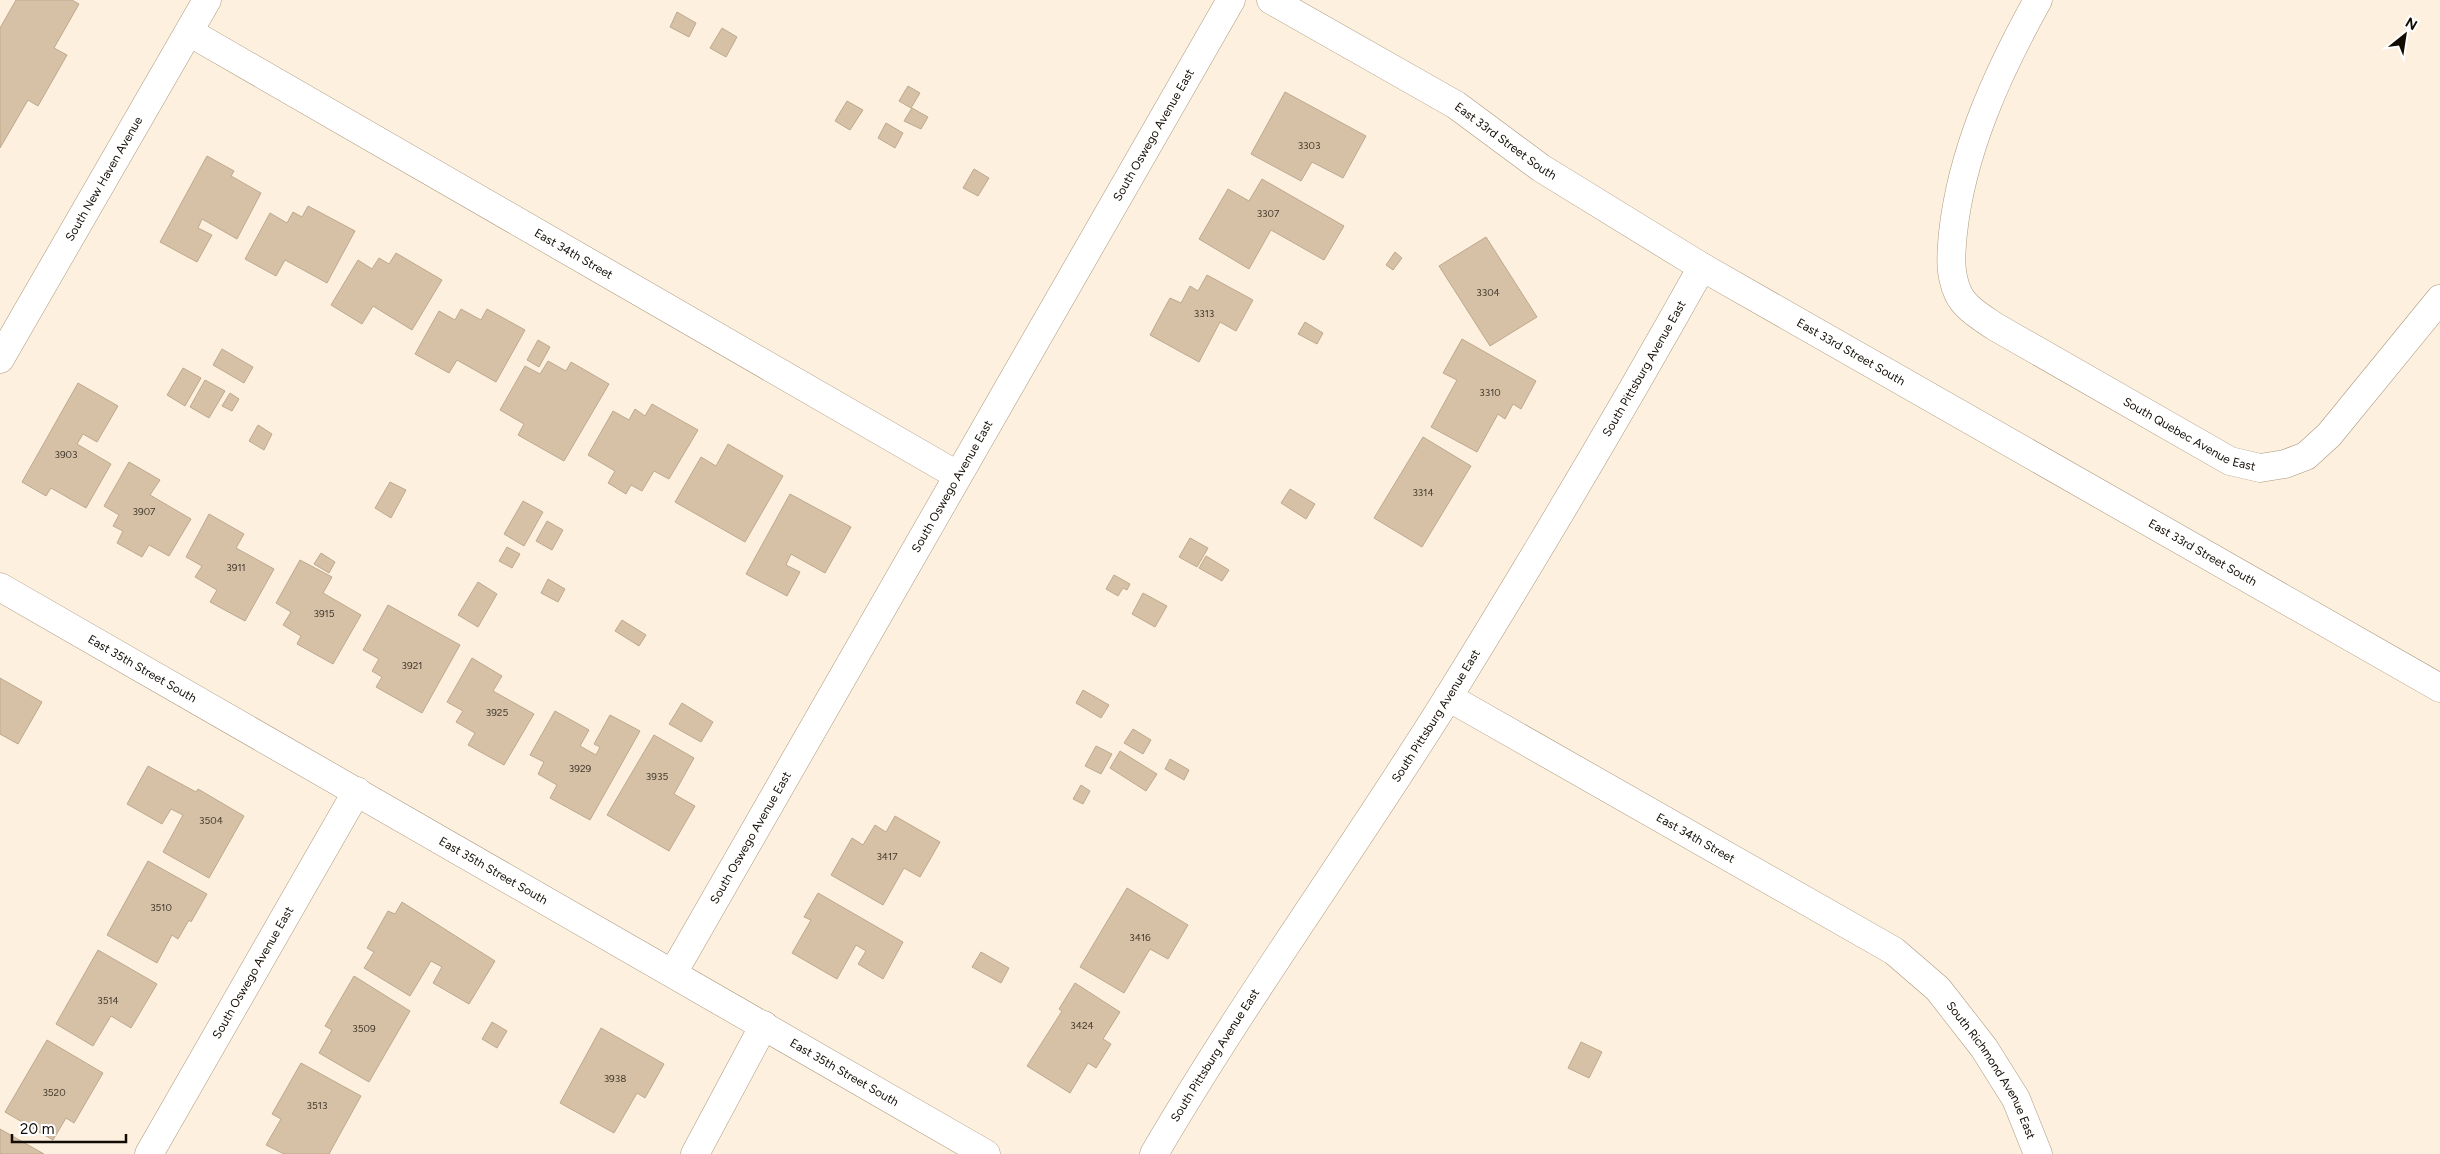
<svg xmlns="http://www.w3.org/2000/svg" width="2440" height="1154" font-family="Figtree,sans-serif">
<rect width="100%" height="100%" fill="#fdf0df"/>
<path fill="#d6c1a6" stroke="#bda98e" d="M16,0H72L79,4L54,48L67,55L38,106L28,100L0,148V28Z
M677,12L696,23L689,37L670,27Z
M722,28L737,37L726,57L710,48Z
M908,86L920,93L911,108L899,101Z
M1285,92L1366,136L1343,178L1312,162L1301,181L1251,154Z
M847,101L863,110L850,130L835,121Z
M912,108L928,117L921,129L904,121Z
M886,123L903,133L895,148L878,138Z
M207,156L234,171L231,176L261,193L237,239L202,219L198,228L212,235L197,262L160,242Z
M974,169L989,178L978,196L963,188Z
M1262,179L1344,226L1324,260L1271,230L1249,269L1199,239L1228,189L1249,201Z
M308,206L355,231L327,283L285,260L276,276L245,259L270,213L287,223L293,212L302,217Z
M1486,237L1537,317L1490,346L1439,266Z
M1395,252L1402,258L1393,270L1386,265Z
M396,253L442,280L412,330L373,306L362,324L331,305L358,260L372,269L379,258L389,264Z
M1207,275L1253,300L1236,331L1220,322L1199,362L1150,335L1170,298L1181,303L1190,286L1198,291Z
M461,309L481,320L487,309L525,330L496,382L457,360L449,373L415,354L439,311L455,320Z
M1305,322L1323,333L1317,344L1298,334Z
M1462,339L1536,381L1521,409L1513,404L1505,419L1498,414L1477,452L1431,427L1457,380L1443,373Z
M538,340L550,347L539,367L527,360Z
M222,349L253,367L244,383L213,365Z
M548,361L566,371L571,362L609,384L564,461L518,435L524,424L500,410L525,366L540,374Z
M183,368L201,378L185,406L167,395Z
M205,380L225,391L209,418L190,407Z
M78,383L118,406L97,442L83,434L77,444L111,464L86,508L51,488L46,496L22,482Z
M230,393L239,399L232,411L222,406Z
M652,404L698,430L669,479L654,471L642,491L631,485L626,494L608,483L615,471L588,455L613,411L629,420L635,409L645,416Z
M258,425L272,434L264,450L249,441Z
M1423,437L1471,466L1422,547L1374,518Z
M728,444L783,476L745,542L675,502L701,457L716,466Z
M129,462L160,480L150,495L191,519L169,556L149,545L142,557L117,543L123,531L113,526L119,515L104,506Z
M390,482L406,490L391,518L375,508Z
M1290,489L1315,504L1306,519L1281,503Z
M790,494L851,527L825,573L791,554L786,565L800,572L787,596L746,574Z
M523,501L543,512L524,546L504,534Z
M209,514L244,534L236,548L274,569L245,621L210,602L217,590L195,577L202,566L186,557Z
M547,521L563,530L552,550L536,541Z
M1190,538L1208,548L1197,567L1179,557Z
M507,547L520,554L512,568L499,561Z
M321,553L335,562L329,573L314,564Z
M1206,556L1229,570L1222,581L1199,568Z
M300,560L332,577L323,593L361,615L333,664L297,644L301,636L283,625L291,612L276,603Z
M1114,575L1130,584L1127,590L1123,588L1118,596L1106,589Z
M548,579L565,589L558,602L541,593Z
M478,582L497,594L478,627L458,615Z
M1143,593L1167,606L1155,627L1132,614Z
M388,605L460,645L422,713L376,687L382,677L372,671L379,659L363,650Z
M622,620L646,635L639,646L615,631Z
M472,658L502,676L493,691L534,714L504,765L468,745L475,733L456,722L463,711L447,702Z
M0,678L42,702L18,744L0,734Z
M1083,690L1109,705L1101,718L1076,703Z
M682,703L713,722L701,742L669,724Z
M555,711L589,730L580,746L596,755L600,747L594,744L610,715L640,731L590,820L550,798L557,785L538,774L544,762L530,755Z
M1133,729L1151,740L1143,754L1124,743Z
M654,735L694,758L674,794L695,806L669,851L607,815Z
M1096,746L1112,754L1101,774L1085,766Z
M1120,751L1157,774L1146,791L1110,768Z
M1170,759L1189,770L1184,780L1165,769Z
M148,766L196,792L198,789L244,816L209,878L163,852L183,815L171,809L162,824L127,804Z
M1081,785L1090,791L1083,804L1073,799Z
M895,816L940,842L920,877L904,868L883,905L831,875L852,838L863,845L875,825L886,832Z
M148,861L207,894L191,922L189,920L178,939L172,935L157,963L107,935Z
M1127,888L1188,925L1168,959L1150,949L1124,993L1080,967Z
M818,893L903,942L883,979L858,964L866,951L856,945L837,979L792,953L811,920L804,917Z
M402,902L495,961L469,1004L433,983L442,967L431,961L410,996L364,968L374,952L367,948L388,911L395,914Z
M98,950L157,984L131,1028L111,1016L93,1046L56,1024Z
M981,952L1009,968L1001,983L972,967Z
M354,976L410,1011L369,1082L319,1053L332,1030L325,1026Z
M1075,983L1120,1012L1103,1039L1111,1044L1096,1068L1088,1063L1070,1093L1027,1066L1062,1011L1059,1009Z
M492,1022L507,1031L497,1048L482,1039Z
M601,1028L664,1064L645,1098L637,1093L614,1133L560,1103Z
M47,1040L103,1073L74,1123L66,1118L53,1140L5,1112Z
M1581,1042L1602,1052L1589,1078L1568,1068Z
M301,1063L361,1096L329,1154H284L266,1145L281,1119L272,1114Z
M0,1129L44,1154H0Z"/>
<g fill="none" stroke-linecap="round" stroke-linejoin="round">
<defs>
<g id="minor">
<path id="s1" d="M1271,0L1456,105L1541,168L1702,267L2440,688"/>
<path id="s2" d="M2038,0C1998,72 1962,150 1953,233C1951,254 1949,273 1958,293C1964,307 1981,317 1994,326L2230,461L2260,468L2285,464L2306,456L2329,435L2440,299"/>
<path id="s3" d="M189,32L957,475"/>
<path id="s4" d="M0,359L207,0"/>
<path id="s5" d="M0,587L986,1154"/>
<path id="s6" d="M1448,697L1894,951L1938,989L1984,1048L2016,1099L2038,1154"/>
<path id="s7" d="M673,973L1231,0"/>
<path id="s8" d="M149,1154L357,791"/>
<path d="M695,1154L764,1025"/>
<path id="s9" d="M1154,1154C1246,997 1353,850 1449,696C1536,555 1621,412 1702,267"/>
</g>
</defs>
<use href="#minor" stroke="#ab987d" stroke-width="29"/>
<use href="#minor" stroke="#fff" stroke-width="28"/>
</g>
<g text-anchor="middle" stroke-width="4" stroke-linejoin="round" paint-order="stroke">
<g font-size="10" fill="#43392c">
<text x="1309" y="149">3303</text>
<text x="1268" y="217">3307</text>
<text x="1488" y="296">3304</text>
<text x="1204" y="317">3313</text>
<text x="1490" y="396">3310</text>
<text x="66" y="458">3903</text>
<text x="1423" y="496">3314</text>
<text x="144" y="515">3907</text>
<text x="236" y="571">3911</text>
<text x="324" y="617">3915</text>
<text x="412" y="669">3921</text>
<text x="497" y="716">3925</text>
<text x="580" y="772">3929</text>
<text x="657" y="780">3935</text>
<text x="211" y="824">3504</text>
<text x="887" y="860">3417</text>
<text x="161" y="911">3510</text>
<text x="1140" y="941">3416</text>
<text x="108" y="1004">3514</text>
<text x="1082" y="1029">3424</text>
<text x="364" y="1032">3509</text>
<text x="615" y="1082">3938</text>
<text x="54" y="1096">3520</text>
<text x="317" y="1109">3513</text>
</g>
<g font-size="12" fill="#120c04" stroke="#fff">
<text dy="4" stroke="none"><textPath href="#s7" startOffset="966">South Oswego Avenue East</textPath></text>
<text dy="4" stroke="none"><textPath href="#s1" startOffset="274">East 33rd Street South</textPath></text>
<text dy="4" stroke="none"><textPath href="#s4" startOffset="208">South New Haven Avenue</textPath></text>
<text dy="4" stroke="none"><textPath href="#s3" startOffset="444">East 34th Street</textPath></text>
<text dy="4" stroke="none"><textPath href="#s1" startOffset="679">East 33rd Street South</textPath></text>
<text dy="4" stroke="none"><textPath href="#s9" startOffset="926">South Pittsburg Avenue East</textPath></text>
<text dy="4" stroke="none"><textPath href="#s2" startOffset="584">South Quebec Avenue East</textPath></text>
<text dy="4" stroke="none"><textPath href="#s7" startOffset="561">South Oswego Avenue East</textPath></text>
<text dy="4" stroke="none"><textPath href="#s1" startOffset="1084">East 33rd Street South</textPath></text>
<text dy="4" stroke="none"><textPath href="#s5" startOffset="164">East 35th Street South</textPath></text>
<text dy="4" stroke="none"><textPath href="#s9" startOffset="521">South Pittsburg Avenue East</textPath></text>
<text dy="4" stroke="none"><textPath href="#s7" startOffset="156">South Oswego Avenue East</textPath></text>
<text dy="4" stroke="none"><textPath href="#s6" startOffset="285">East 34th Street</textPath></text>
<text dy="4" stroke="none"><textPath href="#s5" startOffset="569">East 35th Street South</textPath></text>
<text dy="4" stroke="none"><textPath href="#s8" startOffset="209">South Oswego Avenue East</textPath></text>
<text dy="4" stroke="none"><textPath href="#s9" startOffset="116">South Pittsburg Avenue East</textPath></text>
<text dy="4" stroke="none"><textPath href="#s5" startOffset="974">East 35th Street South</textPath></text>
<text dy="4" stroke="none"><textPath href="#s6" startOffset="669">South Richmond Avenue East</textPath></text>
</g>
</g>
<g transform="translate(2405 35) rotate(30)" stroke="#ffffff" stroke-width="4" paint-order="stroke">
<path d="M0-4L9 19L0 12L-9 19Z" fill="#120c04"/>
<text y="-8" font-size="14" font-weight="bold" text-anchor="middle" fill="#120c04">N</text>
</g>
<path d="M12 1134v8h114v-8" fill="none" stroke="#120c04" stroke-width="2.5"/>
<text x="20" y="1134" font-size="15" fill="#120c04" stroke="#ffffff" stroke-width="4" paint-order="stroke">20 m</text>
</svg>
